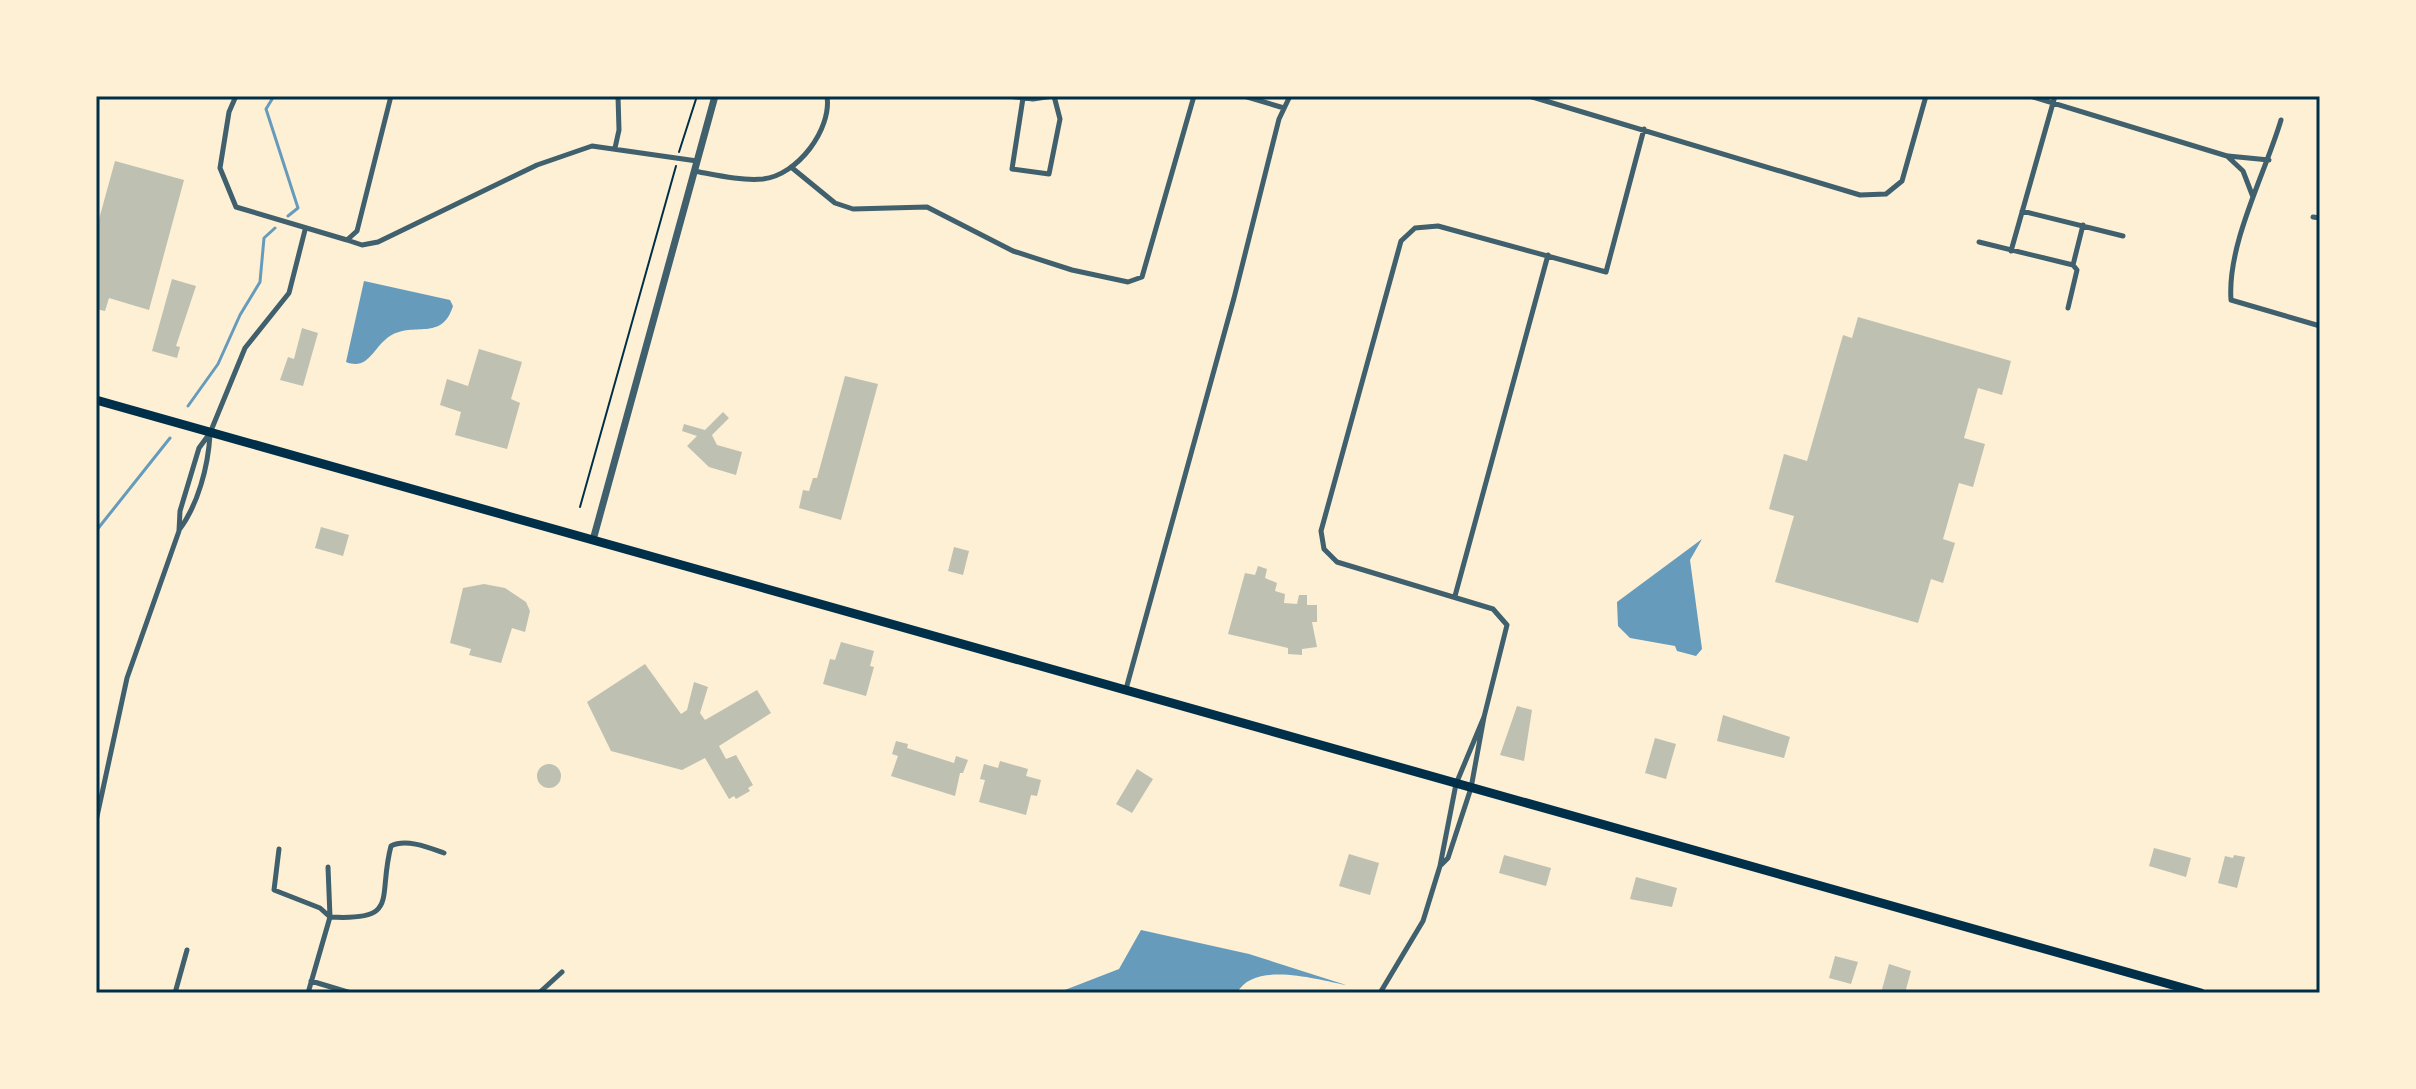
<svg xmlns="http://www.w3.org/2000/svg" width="2416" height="1089" font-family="'Playfair Display',serif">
<rect width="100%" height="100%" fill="#fdf0d5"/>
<path fill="#669bbc" d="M364,281L450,300L453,306C442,342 414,321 390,336C373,347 369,371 346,362Z
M1702,539L1690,560L1702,649L1696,656L1677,651L1675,646L1630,638L1618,626L1617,602Z
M1141,930L1249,954L1346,985C1319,980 1254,960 1237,993H1057L1119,969Z"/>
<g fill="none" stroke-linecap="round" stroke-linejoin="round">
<path stroke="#669bbc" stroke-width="3" d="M274,96L266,109L298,208L288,216
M188,406L218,364L240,315L260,282L264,238L275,228
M96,531L170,438"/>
</g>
<path fill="#bec0b2" d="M115,161L184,180L149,310L109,298L105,311L96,309V230Z
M172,279L196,286L176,346L180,347L177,358L152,351Z
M1858,317L2011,361L2002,395L1978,388L1964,438L1985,444L1973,487L1959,483L1943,539L1955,543L1943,583L1931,579L1918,623L1775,582L1794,516L1769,509L1784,454L1807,461L1843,335L1852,338Z
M302,328L318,333L303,386L280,380L288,357L294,359Z
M479,349L522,362L511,399L520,403L507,449L455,435L461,412L440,405L447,379L468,386Z
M845,376L878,384L841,520L799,508L803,490L809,491L813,478H817Z
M723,412L729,418L712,435L717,445L742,452L736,475L709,467L687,446L697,436L682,431L684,424L705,430Z
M321,527L349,535L343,556L315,548Z
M954,547L969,551L963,575L948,571Z
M1258,566L1267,569L1265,578L1277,583L1275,591L1285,594L1284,603L1297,604L1299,595H1307V605H1317V622H1312L1317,647L1302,649V655L1288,654V648L1228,634L1245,573L1255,575Z
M484,584L505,588L526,602L530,611L525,632L512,628L501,663L469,655L471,649L450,643L463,588Z
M841,642L874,651L870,666L874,667L866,696L823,684L830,659L835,660Z
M645,664L681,714L687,710L694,682L708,687L700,713L705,720L757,690L771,713L719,746L726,759L736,755L753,785L748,788L750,791L736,799L734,796L729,799L705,758L682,770L611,751L587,702Z
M1517,706L1532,710L1524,761L1500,755Z
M1723,715L1790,737L1784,758L1717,741Z
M1655,738L1676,744L1666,779L1645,773Z
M896,741L908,744L907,748L954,763L956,756L968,760L963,773H960L955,796L891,776L898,756L892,754Z
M1000,761L1028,769L1026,776L1041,780L1037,796L1031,795L1026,815L979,802L985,780L980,779L984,764L998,768Z
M537 776a12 12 0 1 1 24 0a12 12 0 1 1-24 0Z
M1137,769L1153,779L1132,813L1116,804Z
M2154,848L2191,858L2186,877L2149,866Z
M1349,854L1379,863L1370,895L1339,886Z
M1504,855L1551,868L1546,886L1499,873Z
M2234,855L2245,857L2237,888L2218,883L2225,856L2233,858Z
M1636,877L1677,888L1672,907L1630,899Z
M1835,956L1858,962L1851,984L1829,978Z
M1889,964L1911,971L1905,993H1881Z"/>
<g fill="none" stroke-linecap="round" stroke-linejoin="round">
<path stroke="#003049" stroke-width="2" d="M679,152L697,96
M580,507L676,166"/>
<path stroke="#3f606c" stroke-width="5" d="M236,96L229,112L220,168L236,207L347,240L357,231L391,96
M1007,96L1033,99L1053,96
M1244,96L1284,108
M1529,96L1860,195L1886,194L1902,181L1926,96
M2030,96L2227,156L2243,171L2253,197
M1023,98L1012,169L1049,174L1060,119L1054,96
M2281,120C2265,174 2227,244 2231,300L2320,326
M615,148L619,130L618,96
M2228,156L2269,160
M791,167L835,203L853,209L927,207L1013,251L1072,270L1128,282L1142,277L1194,96
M694,171C716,175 741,181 763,179C798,175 832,129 827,96
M2022,211L2123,236
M2313,217L2320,218
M347,240L362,245L378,242L537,165L592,146L697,161
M1979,242L2073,265L2077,270L2068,308
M2011,251L2055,96
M2073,265L2083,225
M179,530C198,505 208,467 210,435
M1455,596L1548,255
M1126,689L1234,298L1279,119L1290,96
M96,821L127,678L179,531L180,511L199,448L210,433L245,348L289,293L305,230
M279,849L274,890L320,908L330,917L308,993
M1441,865L1448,858L1471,788L1484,717
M328,867L330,917C401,921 377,899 391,846C406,838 430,848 444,853
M311,981L351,993
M175,993L187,950
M539,993L562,972
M1380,993L1423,921L1440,866L1456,784L1484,717L1507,625L1493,609L1337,562L1324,549L1321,531L1401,241L1415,228L1438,226L1606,272L1644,129"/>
<path stroke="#3f606c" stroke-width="7" d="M593,540L715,96"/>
<path stroke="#003049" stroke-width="9" d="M96,400L2201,993"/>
</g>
<rect width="2416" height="1089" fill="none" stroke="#fdf0d5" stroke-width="196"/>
<rect x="98" y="98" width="2220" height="893" fill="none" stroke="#003049" stroke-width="3"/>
</svg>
